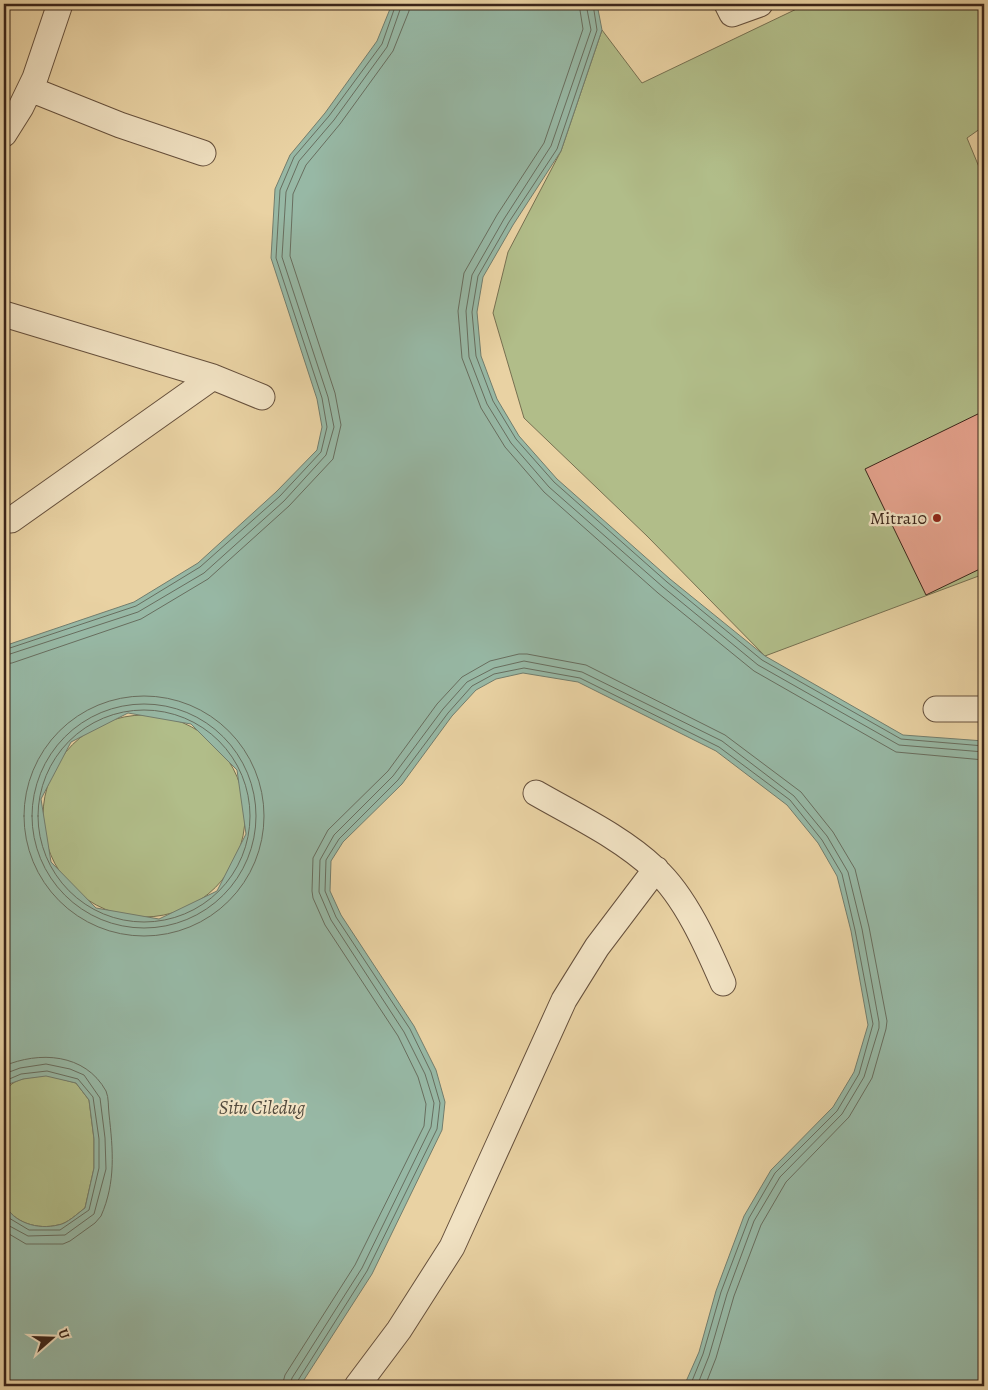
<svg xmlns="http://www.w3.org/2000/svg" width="988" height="1390" font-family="Alegreya,serif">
<rect width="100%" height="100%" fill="#e9d2a3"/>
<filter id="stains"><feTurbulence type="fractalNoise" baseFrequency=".004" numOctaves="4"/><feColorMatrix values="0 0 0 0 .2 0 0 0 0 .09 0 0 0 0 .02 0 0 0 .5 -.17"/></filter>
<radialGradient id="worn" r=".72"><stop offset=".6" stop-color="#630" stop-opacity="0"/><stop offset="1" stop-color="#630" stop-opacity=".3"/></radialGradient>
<path fill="#b1bd89" stroke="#767051" d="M807,4H984V126L967,138L984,179V296L980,298L984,308V574L765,656L647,536L524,418L493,313L508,252L561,151L602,30L642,83Z
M43 816a101 101 0 1 1 202 0a101 101 0 1 1-202 0Z
M46,1075L76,1083L89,1100L94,1139V1168L85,1208C78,1213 67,1224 58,1225C38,1230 13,1223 4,1203V1093C13,1077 29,1078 46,1075Z"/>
<path fill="#97b8a5" stroke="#727d6d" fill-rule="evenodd" d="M392,4H597L602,30L561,151L513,225L483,277L477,312L481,356L497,399L519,436L557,479L670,579L765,656L903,735L984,741V1386H684L699,1352L716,1291L744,1216L771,1170L833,1107L854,1072L868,1025L851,931L837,876L818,843L787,805L716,751L578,682L523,673L496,679L476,690L452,716L402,784L343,842L331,861L330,891L341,915L414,1026L436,1070L445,1102L442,1130L372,1274L300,1386H4V1203C13,1223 38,1230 58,1225C67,1224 78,1213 85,1208L94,1168V1139L89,1100L76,1083L46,1076L23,1079L9,1084L4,1093V646L134,602L198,563L276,492L317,450L322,427L317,399L271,258L275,189L290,155L325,113L377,41ZM128,713L191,724L237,770L246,834L217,891L159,919L96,908L51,862L41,799L71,742Z"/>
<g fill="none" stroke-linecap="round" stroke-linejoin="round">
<path stroke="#686e5f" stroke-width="1" d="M579,4L583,29L544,143L497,215L464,273L458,311L462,358L481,408L505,447L544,492L658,593L754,671L896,752L984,760
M586,4L591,30L551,146L504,219L472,275L466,311L469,357L487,404L511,443L549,487L663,587L758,665L899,745L984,752
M593,4L597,30L557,149L509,222L478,276L472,312L476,356L493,401L516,439L554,482L667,582L762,660L901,739L984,746
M4,650L136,606L200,567L280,496L321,452L327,427L322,398L276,258L280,190L294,157L329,116L382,44L396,4
M4,656L138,612L204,573L284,501L326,455L334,427L328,397L282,257L286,192L299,161L334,120L387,47L402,4
M4,664L12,663L141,619L208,579L289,506L333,459L341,425L335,393L290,256L293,194L306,165L340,124L393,51L409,11L410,4
M24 816a120 120 0 1 1 240 0a120 120 0 1 1-240 0Z
M32 816a112 112 0 1 1 224 0a112 112 0 1 1-224 0Z
M38 816a106 106 0 1 1 212 0a106 106 0 1 1-212 0Z
M4,1066C39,1051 85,1053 106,1091C109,1098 108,1106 109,1114C113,1150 116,1182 101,1216L95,1223L70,1241L63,1244H26L4,1231
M4,1074L20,1068L46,1064L70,1069L84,1075L100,1098L105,1138L106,1169L94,1214L65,1235L28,1236L4,1223
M4,1083L7,1080L21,1074L47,1071L78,1079L93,1097L99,1139V1168L89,1210L60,1230H29L4,1215
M282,1386L285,1375L355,1265L424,1126L426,1104L418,1077L398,1036L325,925L313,898L312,891L313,858L328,830L388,771L437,704L462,677L490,661L519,654H527L586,665L725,735L801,792L833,832L855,869L869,927L887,1021L886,1029L872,1078L849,1117L786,1182L761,1225L734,1296L716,1358L705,1386
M290,1386L292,1378L362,1268L431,1127L434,1103L425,1074L404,1032L331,920L319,892L320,860L334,835L393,776L443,709L467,682L494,668L524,661L582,672L722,741L794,796L827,836L848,872L862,929L879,1022V1028L864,1077L842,1114L780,1177L754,1221L727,1294L709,1356L697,1386
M296,1386L297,1382L367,1271L437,1129L440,1103L431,1072L410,1029L336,917L325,891L326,860L339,839L398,780L448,713L472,686L494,674L524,668L580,678L719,747L790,800L822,840L842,874L855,930L873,1024L859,1074L837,1111L775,1173L749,1218L721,1292L703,1354L690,1386"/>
</g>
<path fill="#e5a28d" stroke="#3a2419" d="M984,411V567L926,595L865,469Z"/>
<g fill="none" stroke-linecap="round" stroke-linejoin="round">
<defs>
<path id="minor" d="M727,4L732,14L760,4
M30,89L120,125L203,153
M4,134L21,107L35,78L60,4
M4,314L213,377L262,397
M11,520L213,377
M936,709H984
M536,793C576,816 621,837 655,869C685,896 707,946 723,983
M357,1386L399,1330L452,1247L564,1000L597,947L656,869"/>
</defs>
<use href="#minor" stroke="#66503c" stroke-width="27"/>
<use href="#minor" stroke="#f1e2c3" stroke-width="25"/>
</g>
<circle fill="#8f2418" stroke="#f1e2c3" stroke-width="2" cx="937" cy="518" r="5"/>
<g text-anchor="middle" stroke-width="4.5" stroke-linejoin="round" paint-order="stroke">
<g font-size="18" fill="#3a2419" stroke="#f1e2c3" text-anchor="end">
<text x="927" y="524">Mitra10</text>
</g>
<g font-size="19" font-style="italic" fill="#51493c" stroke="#f1e2c3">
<text x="262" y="1114">Situ Ciledug</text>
</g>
</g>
<rect width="988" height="1390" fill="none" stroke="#e9d2a3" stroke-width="20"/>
<rect x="5" y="5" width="978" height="1380" fill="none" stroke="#3a2419" stroke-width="2.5"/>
<rect x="10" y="10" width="968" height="1370" fill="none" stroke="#3a2419"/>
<g transform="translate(52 1338) rotate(70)" stroke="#f1e2c3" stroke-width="4" paint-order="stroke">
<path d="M0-4L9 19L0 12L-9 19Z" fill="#3a2419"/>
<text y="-8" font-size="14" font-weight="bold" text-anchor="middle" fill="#3a2419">U</text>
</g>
<rect width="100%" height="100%" filter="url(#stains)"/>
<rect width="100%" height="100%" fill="url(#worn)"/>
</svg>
